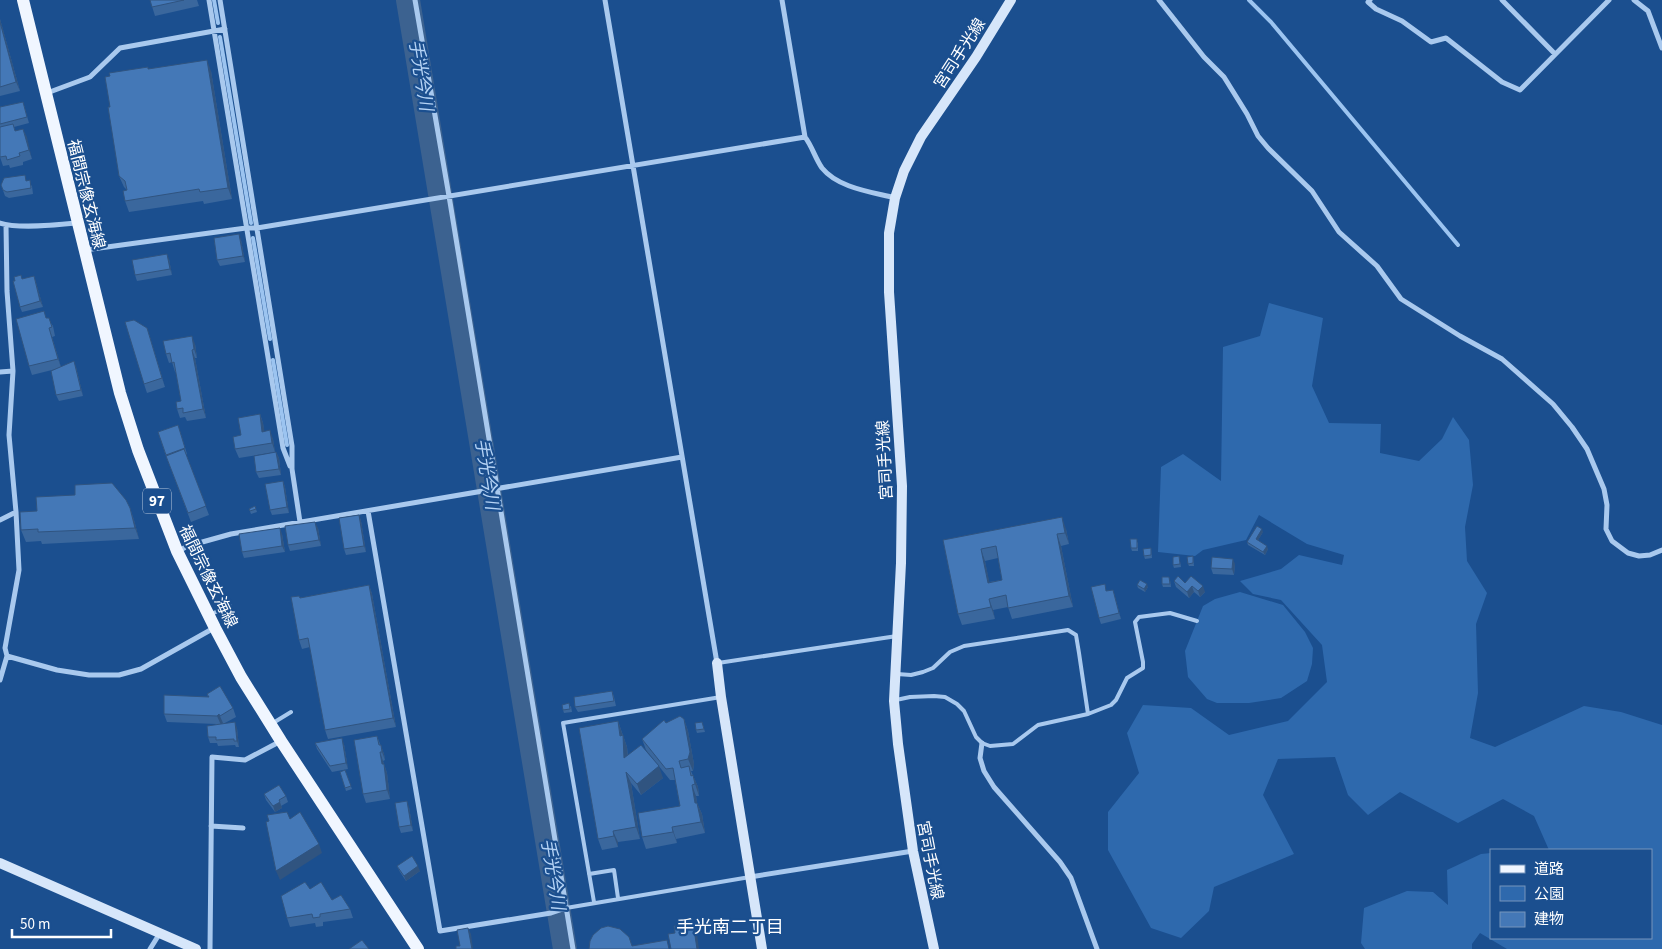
<svg xmlns="http://www.w3.org/2000/svg" width="1662" height="949" font-family="'Source Sans 3','Noto Sans JP',sans-serif">
<rect width="100%" height="100%" fill="#1b4f8f"/>
<path fill="#2e69ad" d="M1269,303L1323,318L1312,386L1329,423L1381,424L1380,453L1419,461L1442,439L1453,417L1469,440L1473,485L1465,527L1467,561L1487,593L1476,624L1478,693L1470,738L1495,747L1584,706L1621,712L1662,725V949H1507L1480,933L1472,944V949H1365L1361,943L1364,908L1407,891L1433,892L1448,905L1447,870L1481,854L1491,853V938H1651V850H1549L1534,816L1503,799L1458,823L1400,792L1368,815L1348,795L1335,757L1278,759L1263,795L1294,854L1214,887L1209,911L1181,938L1151,928L1108,850V812L1139,773L1127,733L1143,705L1191,708L1229,735L1288,721L1327,682L1322,645L1281,600L1253,594L1240,581L1281,569L1299,555L1342,565L1344,555L1307,544L1259,515L1246,540L1203,550L1195,556L1158,552L1161,467L1183,454L1221,481L1223,347L1260,336Z
M1240,592L1283,605L1305,632L1313,648L1312,664L1307,681L1281,698L1249,703H1217L1207,699L1188,677L1185,651L1203,606L1215,599Z"/>
<g fill="none" stroke-linecap="round" stroke-linejoin="round">
<path stroke="#9cc4f0" stroke-width="4" d="M214,0L218,23
M1249,0L1271,22L1458,245
M220,37L251,223
M253,238L270,339
M273,360L287,445"/>
<path stroke="#3c6290" stroke-width="24" d="M408,0L565,949"/>
<path stroke="#a9c9ee" stroke-width="4" d="M211,614L230,606
M718,663L897,636
M897,674L911,675L923,672L933,668L950,652L964,646L1068,630L1076,635L1079,653L1088,714
M896,700L910,697L934,696L945,697L957,704L964,711L976,737L982,743L990,746L1013,744L1038,725L1088,714L1111,705L1116,700L1127,678L1143,668V662L1135,622L1139,617L1170,613L1197,621
M273,723L291,712
M589,874L614,870L618,898
M594,902L563,723L721,697
M566,908L750,877"/>
<path stroke="#a9c9ee" stroke-width="5" d="M209,0L283,448L290,466
M220,0L292,446V469L300,522
M415,0L449,196L573,949
M605,0L717,663
M782,0L805,137C812,146 815,158 822,168C838,188 872,192 895,198
M1159,0L1204,57L1224,77L1247,114L1258,136L1268,148L1312,191L1339,232L1377,266L1401,299L1460,336L1502,359L1553,404L1572,427L1587,449L1604,489L1607,505L1606,529L1612,541L1628,553L1639,556L1650,555L1662,550
M1370,0L1368,2L1376,9L1402,21L1431,42L1446,38L1502,82L1520,90L1609,0
M1502,0L1555,54
M1634,0L1648,11L1662,48
M47,93L90,77L120,48L225,29
M0,223C18,229 57,225 77,223
M85,250L246,228H257L805,137
M0,372L13,371
M368,511L440,931L551,913L566,908
M0,520L16,512
M178,551L188,546L231,534L682,457
M7,656L57,670L89,675H119L141,669L214,628
M0,680L7,656L5,648L19,570L16,512L9,435L13,371L7,291L6,225
M982,743L980,758L984,771L994,787L1060,862L1071,878L1097,949
M211,826L243,828
M750,877L913,851
M150,949L160,933
M210,949L212,757L245,760L281,741"/>
<path stroke="#d6e6fa" stroke-width="10" d="M717,663L721,697L762,949
M0,863L196,949
M934,949L913,851L898,744L894,701L901,563L902,486L889,292V233L895,198L904,171L921,137L976,57L1011,0"/>
<path stroke="#f0f6ff" stroke-width="12" d="M23,0L120,393L138,450L177,551L215,628L241,677L281,741L418,949"/>
</g>
<path fill="#3a679d" fill-rule="evenodd" d="M150,0H197L199,6L155,16Z
M0,19L20,91L0,96Z
M149,69L211,71L232,199L204,204L203,201L129,212L125,201L127,190L124,187L119,176L110,107Z
M23,102L29,123L14,127L15,131L23,129L32,159L23,162V165L10,168L9,165L3,166L0,157V107Z
M27,181L32,186L33,194L9,198L5,196L1,185Z
M241,240L245,262L220,266L217,260Z
M169,259L172,275L137,281L135,275Z
M34,276L43,307L22,312L20,307L22,279Z
M47,318L53,326L55,336L52,337L61,367H76L83,396L59,401L56,395V369L32,375L29,366Z
M147,328L165,387L147,393L144,384Z
M195,344L197,358H195L206,418L187,421L185,417L180,418L177,409L181,401L176,372H175L172,362L169,363L166,354Z
M260,414L263,423L264,431L273,439L275,452L239,458L235,449L241,435Z
M178,425L187,454H186L209,515L191,522L166,456L158,432Z
M276,452L279,458L281,475L259,478L256,472Z
M283,481L285,487L289,513L272,515L270,510Z
M255,506L257,512L251,514L249,509Z
M130,508L134,520L139,539L42,544L41,541L26,542L21,530Z
M359,515L361,521L366,552L346,555L344,549Z
M318,528L321,546L290,551L288,545Z
M1066,529L1069,544L1061,546L1073,607L1012,619L1008,607L993,610L995,619L962,625L958,614L943,540ZM998,558L1002,580L989,582L985,561Z
M1263,532L1258,540L1268,549L1265,555L1248,545L1247,542Z
M282,534L285,552L244,558L242,552Z
M1138,542V551H1132L1131,548Z
M1151,548L1152,558L1145,559L1144,556Z
M1179,556L1181,567L1174,568L1173,565Z
M1193,556L1194,566H1189L1188,564Z
M1235,564L1234,575L1213,574L1211,568Z
M1170,580L1171,587H1163L1162,584Z
M1174,581L1185,583L1205,592L1200,597L1194,592L1189,598L1176,587Z
M369,585L372,594L396,727L328,739L325,730L310,647L302,649L299,640L300,598Z
M1137,585L1148,587L1145,592L1138,588Z
M1113,590L1121,619L1101,624L1099,618L1107,591Z
M612,691L614,697L616,706L578,712L575,707Z
M207,694L233,708L236,717L225,723L237,728L239,747H236L235,745L218,746L217,743H210L208,737L216,724L167,722L164,714L208,697Z
M571,706L572,712L564,713L563,710Z
M684,719L688,731L694,764L693,771H691L698,787L699,796H696L697,803L702,814L705,833L676,839L677,843L646,849L642,837L680,806L675,780H670L646,750L642,739L666,723Z
M618,721L627,747L628,756L663,778L641,795L631,783L640,839L618,842V847L602,850L598,839Z
M702,722L705,732L697,733L696,730Z
M377,736L384,754L385,760L383,761L387,773L390,799L366,803L363,794Z
M315,743L344,744L348,769L332,772L317,749Z
M345,770L352,789L346,791L340,772Z
M264,794L286,796L288,802L281,806L282,808L275,812L266,800Z
M409,807L413,831L401,833L399,827Z
M397,866L420,871L406,881L400,872Z
M310,889L350,909L353,918L323,922V926L316,927L315,923L290,927L287,918Z"/>
<path fill="#305480" d="M0,19L20,91L16,82L0,22Z
M207,60L211,71L232,199L228,188Z
M23,129L27,137L32,159L29,150Z
M239,234L241,240L245,262L243,256Z
M167,254L169,259L172,275L170,269Z
M34,276L36,282L43,307L40,301Z
M49,328L52,337L61,367L58,359Z
M147,328L150,337L165,387L162,378Z
M192,336L195,344L197,358L194,349Z
M192,350L195,358L206,418L203,409Z
M74,361L76,367L83,396L81,390Z
M260,414L263,423L266,440L262,432Z
M270,430L273,439L275,452L272,443Z
M276,452L279,458L281,475L279,469Z
M283,481L285,487L289,513L287,507Z
M130,508L134,520L139,539L135,528Z
M359,515L361,521L366,552L364,546Z
M1062,517L1066,529L1069,544L1065,533Z
M315,522L318,528L321,546L319,540Z
M280,528L282,534L285,552L282,546Z
M1262,529L1263,532L1257,542L1256,539Z
M1057,534L1061,546L1073,607L1069,596Z
M1267,546L1268,549L1265,555L1263,552Z
M981,549L985,561L992,594L988,583Z
M1233,559L1235,564L1234,575L1232,569Z
M1147,584L1148,587L1145,592L1144,589Z
M369,585L372,594L396,727L393,718Z
M1192,586L1194,592L1189,598L1187,592Z
M1203,586L1205,592L1200,597L1198,591Z
M1113,590L1115,596L1121,619L1119,613Z
M989,599L993,610L995,619L991,607Z
M219,714L223,723L221,725L217,716Z
M684,719L688,731L694,764L693,771L688,759Z
M618,721L622,733L623,739V735L627,747L629,770L624,758Z
M235,722L237,728L239,747L237,741Z
M342,738L344,744L348,769L346,763Z
M381,745L384,754L385,760L382,752Z
M380,752L387,773L390,799L387,790Z
M659,766L663,778L641,795L637,784Z
M626,772L631,783L640,839L636,827Z
M693,775L698,787L699,796L695,784Z
M692,785L696,796L699,814L695,803Z
M407,801L409,807L413,831L411,825Z
M280,802L282,808L275,812L273,806Z
M697,803L702,814L705,833L701,822Z
M672,827L676,839L677,843L673,832Z
M613,831L618,842V847L614,836Z
M319,844L322,853L280,880L276,871Z
M418,866L420,871L406,881L404,876Z
M693,923L697,934L699,949H697Z
M468,928L471,934L473,949H472Z"/>
<path fill="#4478b7" stroke="#305480" fill-rule="evenodd" d="M150,0H184L152,7Z
M0,22L16,82L0,87Z
M207,60L228,188L200,192L199,189L125,201L123,191L127,190L125,181L119,176L108,107H110L105,77L110,76L109,73L148,67V69Z
M23,102L27,117L0,124V107Z
M13,124L15,131L23,129L29,150L19,153L20,156L7,160L6,156L0,157V127Z
M25,175L26,181L30,180L31,188L7,192L3,190L1,185L4,178Z
M239,234L243,256L217,260L214,238Z
M167,254L170,269L135,275L132,260Z
M21,275L22,279L34,276L40,301L20,307L13,281H15L14,277Z
M44,311L46,318H49L52,327L49,328L58,359L29,366L16,319Z
M134,320L147,328L162,378L144,384L125,322Z
M192,336L194,349L192,350L203,409L183,413V408L177,409L176,402L181,401L174,362L172,363L170,353L166,354L163,341Z
M74,361L81,390L56,395L51,371Z
M260,414L262,432L270,430L272,443L235,449L233,437L241,435L238,418Z
M178,425L185,448L166,455L158,432Z
M184,449L206,506L188,513L166,456Z
M276,452L279,469L256,472L254,456Z
M283,481L287,507L270,510L265,484Z
M112,483L126,500L130,508L135,528L38,532V529L21,530L20,512L37,511L36,497L75,495V485Z
M255,506L256,509L250,511L249,509Z
M359,515L364,546L344,549L339,518Z
M1062,517L1065,533L1057,534L1069,596L1008,608L1006,595L989,599L991,607L958,614L943,540ZM996,546L1002,580L988,583L981,549Z
M315,522L319,540L288,545L285,526Z
M1257,526L1262,529L1256,539L1267,546L1263,552L1247,542Z
M280,528L282,546L242,552L239,534Z
M1130,539H1137V548H1131Z
M1151,548V555L1144,556L1143,549Z
M1179,556L1180,564L1173,565V557Z
M1193,556V563L1188,564L1187,557Z
M1212,557L1233,559L1232,569L1211,568Z
M1178,576L1185,583L1191,576L1203,586L1198,591L1192,586L1187,592L1174,581Z
M1162,577H1169L1170,584H1162Z
M1140,580L1147,584L1144,589L1137,585Z
M1105,584L1106,591L1113,590L1119,613L1099,618L1091,587Z
M369,585L393,718L325,730L308,638L299,640L291,597L299,596L300,598Z
M220,686L233,708L220,716L219,714L217,716L164,714V695L209,697L207,694Z
M612,691L614,701L575,707L574,697Z
M569,703L570,709L563,710L562,705Z
M680,716L684,719L690,752L688,759L679,761L681,768L689,766L691,776L693,775L695,784L692,785L695,803H697L701,822L672,827L673,832L642,837L638,813L680,806L673,768L666,769L642,739L664,720L666,723Z
M618,721L620,736L623,735L624,758L641,745L659,766L637,784L626,772L636,827L613,831L614,836L598,839L579,728Z
M235,722L237,741H234V739L216,740V737H208L207,726Z
M702,722L704,729L696,730L695,723Z
M377,736L379,745H381L382,752H380L382,764H384L387,790L363,794L354,740Z
M342,738L346,763L330,766L315,743Z
M345,770L351,786L345,788L340,772Z
M279,785L286,796L279,800L280,802L273,806L264,794Z
M407,801L411,825L399,827L395,803Z
M287,812L290,819L300,812L319,844L276,871L266,822L269,821L267,815Z
M412,856L418,866L404,876L397,866Z
M305,882L310,889L321,882L332,900L341,895L350,909L320,914V917L313,918L312,914L287,918L281,896Z
M693,923L697,949H671L668,934L675,933L674,926Z
M608,926L620,929L629,937L632,946L667,940L669,949H589L590,941L593,935L601,928Z
M468,928L472,949H456V946H460L457,930Z
M362,940L369,949H349Z"/>
<g text-anchor="middle" stroke-width="4.5" stroke-linejoin="round" paint-order="stroke">
<rect fill="#1b4f8f" stroke="#bbcadd" stroke-width="1" x="143" y="488.5" width="28" height="25" rx="4"/>
<g font-size="15" font-weight="bold" fill="#fff">
<text x="157" y="506">97</text>
</g>
<g font-size="16" fill="#fff" stroke="#1b4f8f">
<text transform="translate(959 53) rotate(-57)" y="6">宮司手光線</text>
<text transform="translate(87 194) rotate(76)" y="6">福間宗像玄海線</text>
<text transform="translate(884 460) rotate(-93)" y="6">宮司手光線</text>
<text transform="translate(209 576) rotate(64)" y="6">福間宗像玄海線</text>
<text transform="translate(931 860) rotate(79)" y="6">宮司手光線</text>
</g>
<g font-size="18" font-style="italic" fill="#b5d3f5" stroke="#1b4f8f">
<text transform="translate(421 75) rotate(81)" y="6">手光今川</text>
<text transform="translate(487 474) rotate(81)" y="6">手光今川</text>
<text transform="translate(553 874) rotate(81)" y="6">手光今川</text>
</g>
<g font-size="18" fill="#fff" stroke="#1b4f8f">
<text x="730" y="933">手光南二丁目</text>
</g>
</g>
<rect x="1490" y="849" width="162" height="90" fill="#1b4f8f" stroke="#7695bc"/>
<rect x="1500" y="865" width="25" height="8" fill="#f0f6ff" stroke="#7695bc"/>
<text x="1534" y="874" font-size="15" fill="#ffffff">道路</text>
<rect x="1500" y="886" width="25" height="15" fill="#2e69ad" stroke="#7695bc"/>
<text x="1534" y="899" font-size="15" fill="#ffffff">公園</text>
<rect x="1500" y="912" width="25" height="15" fill="#4478b7" stroke="#7695bc"/>
<text x="1534" y="924" font-size="15" fill="#ffffff">建物</text>
<path d="M12 929v8h99v-8" fill="none" stroke="#ffffff" stroke-width="2.5"/>
<text x="20" y="929" font-size="15" fill="#ffffff" stroke="#1b4f8f" stroke-width="4" paint-order="stroke">50 m</text>
</svg>
